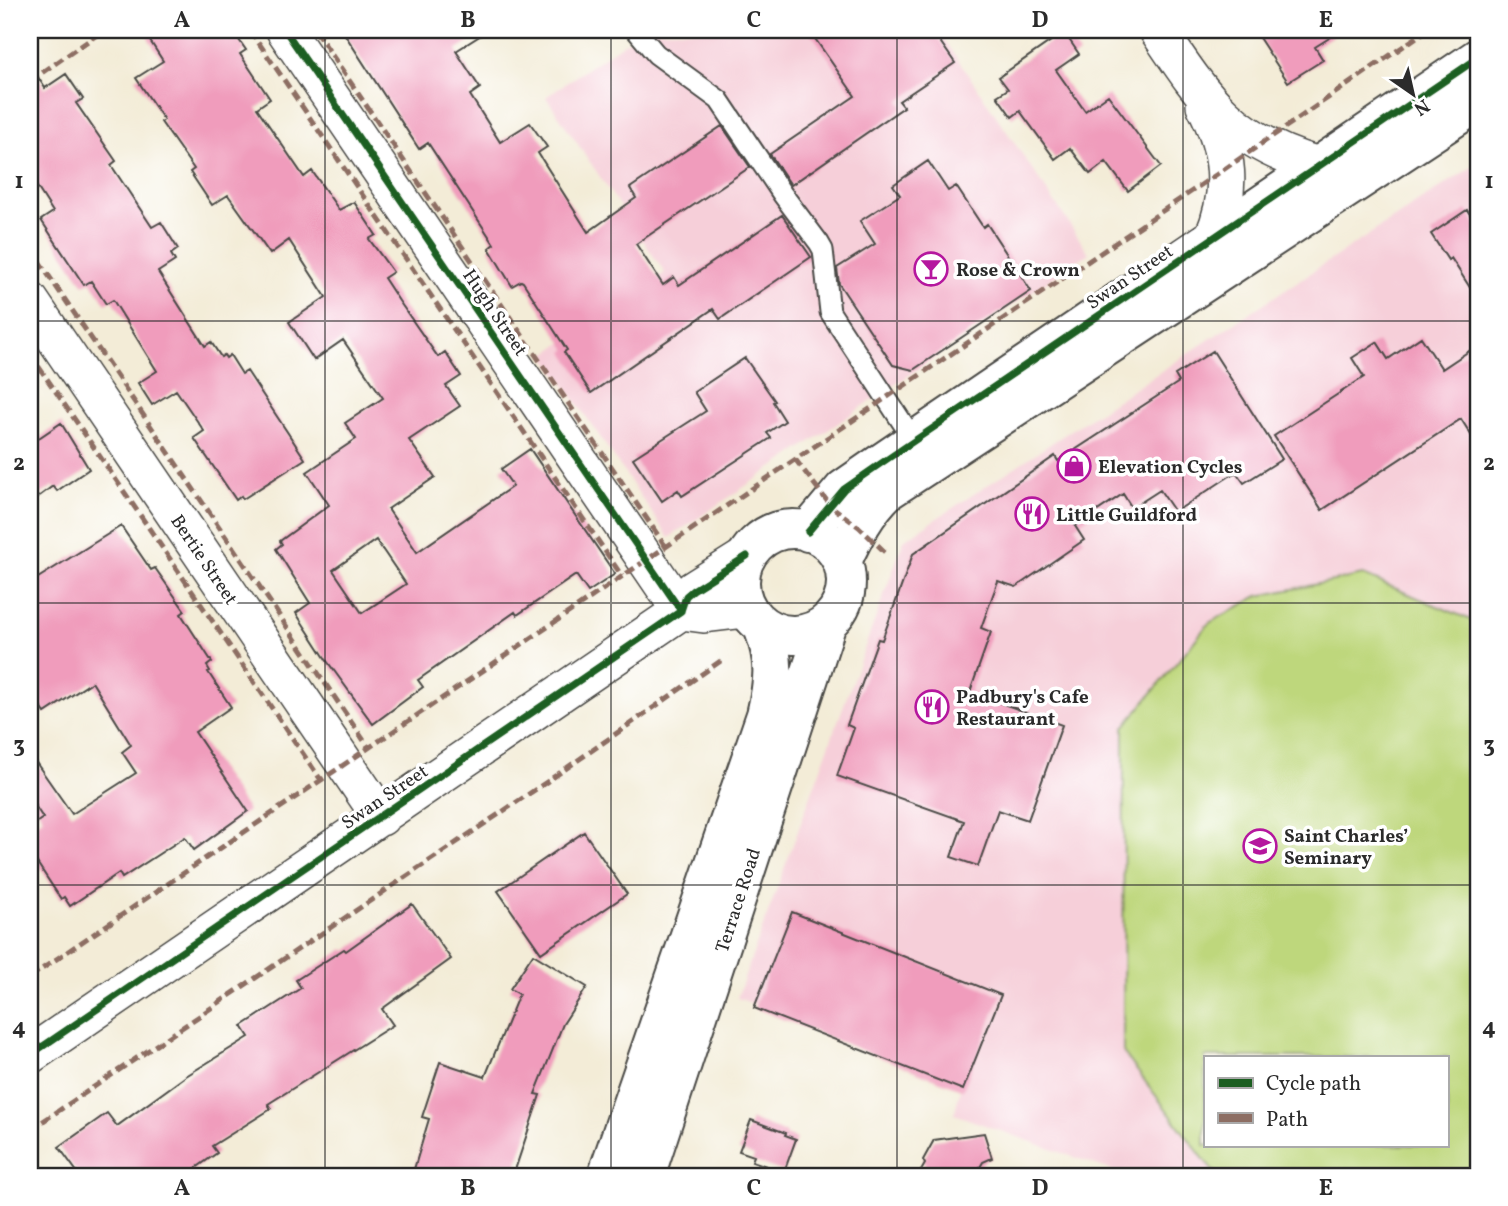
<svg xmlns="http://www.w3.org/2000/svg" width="1508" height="1206" font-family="Vollkorn,serif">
<rect width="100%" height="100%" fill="#fff"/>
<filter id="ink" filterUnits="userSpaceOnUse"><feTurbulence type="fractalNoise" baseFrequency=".0143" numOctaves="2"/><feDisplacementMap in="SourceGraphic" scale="14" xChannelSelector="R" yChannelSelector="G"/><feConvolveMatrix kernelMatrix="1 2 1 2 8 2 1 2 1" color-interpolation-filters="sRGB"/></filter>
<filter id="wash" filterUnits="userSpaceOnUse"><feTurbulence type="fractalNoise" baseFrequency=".00686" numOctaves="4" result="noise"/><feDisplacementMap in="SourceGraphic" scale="28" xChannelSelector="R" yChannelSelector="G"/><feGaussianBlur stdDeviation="1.57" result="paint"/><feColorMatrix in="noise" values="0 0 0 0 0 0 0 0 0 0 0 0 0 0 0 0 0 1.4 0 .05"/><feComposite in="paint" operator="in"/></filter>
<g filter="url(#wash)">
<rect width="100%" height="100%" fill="#f3ecd7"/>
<path fill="#f6cfd9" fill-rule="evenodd" d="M643,30H938L1089,253L669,538L544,355L665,273L546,97Z
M1478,163V1176H1127L954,1114L964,1077L737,998L904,540ZM1205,1057H1447V1145H1205Z"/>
<path fill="#bed77c" stroke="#748154" stroke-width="2" fill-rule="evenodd" d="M1363,575L1478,623V1176H1221L1212,1170L1123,1052L1124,727L1209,623L1258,596ZM1205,1057H1447V1145H1205Z"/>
<g id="blocks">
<path fill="#f09cbc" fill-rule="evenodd" d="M143,30H232L246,50L240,54L270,99L257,108L304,177L312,171L339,210L354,202L376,235L369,239L393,272L384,278L399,301L438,357L445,352L461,376L446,386L460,406L409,440L435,477L388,509L417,552L513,486L501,469L530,449L615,574L588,592L576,575L517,615L515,612L418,680L423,687L373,724L327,661L296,613L310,603L276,549L282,544L280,541L329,505L307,472L356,439L345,423L383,398L343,340L314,360L289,322L326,297L289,240L270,254L228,195L212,205L190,172L194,169L161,122L164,120L136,78L163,61ZM376,540L406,584L362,613L333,570Z
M342,30H489L456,51L480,88L470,95L500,142L530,123L547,147L538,153L588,232L636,198L630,188L722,126L750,167L636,244L663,285L674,277L679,285L782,215L811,257L720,319L713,309L591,393L564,352L567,350L523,282L521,281L512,286L489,248L494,244L428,143L419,149Z
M809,30H932L955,63L899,101L904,107L791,185L770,154L855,96Z
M1254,30H1342L1315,47L1323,60L1288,82Z
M1064,32L1079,54L1056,70L1085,111L1108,95L1161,166L1128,191L1106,162L1090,174L1070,148L1055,159L1020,111L1012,117L997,96L1008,89L999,77Z
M30,65L45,88L66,74L83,99L76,103L116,161L111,165L152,227L161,222L178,249L171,254L175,261L158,272L205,346L211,342L221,357L224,355L226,358L230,355L242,374L247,371L305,459L243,499L241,496L236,500L194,438L204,431L176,390L152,405L138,383L157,371L113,300L106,304L91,281L84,285L41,220L53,212L30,176Z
M928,161L948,191L956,186L983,227L987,224L1031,291L913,370L893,365L839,284L837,268L875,244L860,221L900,195L893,185Z
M1467,210L1478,226V300L1451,258L1448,260L1431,234Z
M1421,337L1442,369L1478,345V446L1461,419L1322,510L1274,436L1364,377L1352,358L1377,342L1388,359Z
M1213,351L1282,459L1244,483L1236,472L1175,512L1160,490L1132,508L1123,494L1075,526L1084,540L1016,587L998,581L981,628L991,632L970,692L1062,725L1028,820L998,810L978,866L951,857L964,821L837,776L854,728L847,725L878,639L882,640L913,554L1055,456L1058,461L1179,382L1175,375Z
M745,358L775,401L773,402L785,421L767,433L771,438L682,496L678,490L662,501L633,458L706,411L694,392Z
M61,423L89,469L57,491L53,486L30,503V444Z
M121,526L151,570L155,568L185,611L181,614L212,662L207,666L210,671L208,672L231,707L195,732L248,811L194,850L185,837L122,878L119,873L70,906L64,897L61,899L30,852V827L43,818L30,798V754L72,814L136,773L122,752L131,745L92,682L45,713L30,691V583Z
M584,832L627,894L541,953L498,891Z
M412,904L451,959L382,1009L393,1025L268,1104L271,1109L212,1146L217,1153L185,1176H80L59,1147L107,1113L117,1126L186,1076L249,1037L242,1026L301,988L296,980L344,949L346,951Z
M792,912L1001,995L963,1090L754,1008Z
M533,954L587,987L563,1024L535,1094L540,1095L513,1176H412L429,1119L422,1117L440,1062L485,1077L519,994L510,989Z
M751,1120L786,1133L785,1135L796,1139L784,1172L752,1161L754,1156L739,1151Z
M984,1133L992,1158L983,1162L975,1176H918L925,1164L923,1160L934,1140Z"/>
</g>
</g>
<g filter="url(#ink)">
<use href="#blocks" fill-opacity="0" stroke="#494845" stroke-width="2"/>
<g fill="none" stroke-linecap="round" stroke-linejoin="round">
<defs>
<path id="service" d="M636,30L656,54L719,100L783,195L819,243L823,250L830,312L917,445"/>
<path id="minor" d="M285,30L681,611
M1158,30C1205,100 1232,142 1319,166
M1205,105C1229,151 1233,191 1213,238
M30,301L381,817
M681,611L704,614L746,609
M30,1055L681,611L686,596L693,590L747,556"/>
<path id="tertiary" d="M740 582a53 53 0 1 1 106 0a53 53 0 1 1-106 0Z
M808,532L844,489L880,464L1478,58
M842,561C854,535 866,511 887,491L1478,102
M607,1176L766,715C774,681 776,660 763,627
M645,1176L827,623"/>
</defs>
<use href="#service" stroke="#494845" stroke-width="23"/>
<use href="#minor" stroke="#494845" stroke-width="40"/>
<use href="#tertiary" stroke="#494845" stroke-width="42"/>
<use href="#service" stroke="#fff" stroke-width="19"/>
<use href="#minor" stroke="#fff" stroke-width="37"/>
<use href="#tertiary" stroke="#fff" stroke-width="38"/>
<path stroke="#8d6e63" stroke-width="5" stroke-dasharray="10 5" stroke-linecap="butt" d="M250,30L622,576
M315,30L666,547
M30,81L104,30
M30,248L369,748
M30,354L321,780
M795,459L831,506L859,527L886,553
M30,977L1226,168L1427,30
M30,1130L548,781L722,660"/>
<defs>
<path id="cycleway" d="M285,30L681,611
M808,532L844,489L880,464L1478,58
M30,1055L681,611L686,596L693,590L747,556"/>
</defs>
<use href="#cycleway" stroke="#fff" stroke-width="11"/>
<use href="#cycleway" stroke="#1b5e20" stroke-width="7"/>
</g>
</g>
<path fill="none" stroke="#2b2b2b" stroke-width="2" stroke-opacity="0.55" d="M325,30V1176M611,30V1176M897,30V1176M1183,30V1176M30,321H1478M30,603H1478M30,885H1478"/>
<defs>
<symbol id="bar-ring" viewBox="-11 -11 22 22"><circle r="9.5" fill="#fff" stroke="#b5179e" stroke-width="1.5"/><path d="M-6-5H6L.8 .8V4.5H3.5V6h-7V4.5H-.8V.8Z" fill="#b5179e"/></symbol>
<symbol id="shop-ring" viewBox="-11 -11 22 22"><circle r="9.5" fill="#fff" stroke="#b5179e" stroke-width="1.5"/><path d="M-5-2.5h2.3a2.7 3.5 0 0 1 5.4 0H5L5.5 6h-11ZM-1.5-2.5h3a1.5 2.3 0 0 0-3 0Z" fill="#b5179e"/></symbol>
<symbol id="restaurant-ring" viewBox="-11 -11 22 22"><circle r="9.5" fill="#fff" stroke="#b5179e" stroke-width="1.5"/><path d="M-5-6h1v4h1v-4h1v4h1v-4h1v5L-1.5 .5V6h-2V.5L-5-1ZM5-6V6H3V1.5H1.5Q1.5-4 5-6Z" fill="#b5179e"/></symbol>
<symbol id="university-ring" viewBox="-11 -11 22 22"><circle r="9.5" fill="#fff" stroke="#b5179e" stroke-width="1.5"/><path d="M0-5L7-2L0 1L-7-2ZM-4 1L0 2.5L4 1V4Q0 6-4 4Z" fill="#b5179e"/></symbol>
</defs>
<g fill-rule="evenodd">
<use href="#bar-ring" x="912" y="250" width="38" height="38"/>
<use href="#shop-ring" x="1055" y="447" width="38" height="38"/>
<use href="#restaurant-ring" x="1013" y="495" width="38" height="38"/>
<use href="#restaurant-ring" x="913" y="688" width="38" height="38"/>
<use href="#university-ring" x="1241" y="827" width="38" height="38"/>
</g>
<g text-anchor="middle" stroke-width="7" stroke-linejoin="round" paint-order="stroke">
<g font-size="19" font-weight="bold" fill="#2b2b2b" stroke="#fff" text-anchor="start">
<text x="956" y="276">Rose &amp; Crown</text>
<text x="1098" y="473">Elevation Cycles</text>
<text x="1056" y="521">Little Guildford</text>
<text x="956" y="703">Padbury's Cafe<tspan x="956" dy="22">Restaurant</tspan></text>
<text x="1284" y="842">Saint Charles’<tspan x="1284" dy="22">Seminary</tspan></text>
</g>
<g font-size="19" fill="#2b2b2b" stroke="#fff">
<text transform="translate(1129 276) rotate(-34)" y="7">Swan Street</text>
<text transform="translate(496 312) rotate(56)" y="7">Hugh Street</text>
<text transform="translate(205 559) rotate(56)" y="7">Bertie Street</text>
<text transform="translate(384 796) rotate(-34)" y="7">Swan Street</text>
<text transform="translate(737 900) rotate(-72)" y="7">Terrace Road</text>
</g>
</g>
<rect width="1508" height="1206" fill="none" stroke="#fff" stroke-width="77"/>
<rect x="1204" y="1056" width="245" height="91" fill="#ffffff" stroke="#aaaaaa" stroke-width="2"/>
<rect x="1218" y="1078" width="35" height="10" fill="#1b5e20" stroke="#aaaaaa" stroke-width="2"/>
<text x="1266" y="1090" font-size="21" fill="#2b2b2b">Cycle path</text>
<rect x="1218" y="1113" width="35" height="10" fill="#8d6e63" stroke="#aaaaaa" stroke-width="2"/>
<text x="1266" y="1126" font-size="21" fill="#2b2b2b">Path</text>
<g transform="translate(1413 94) rotate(146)" stroke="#ffffff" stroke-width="5" paint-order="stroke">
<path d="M0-5L12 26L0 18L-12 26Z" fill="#2b2b2b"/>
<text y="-10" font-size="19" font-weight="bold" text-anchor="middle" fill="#2b2b2b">N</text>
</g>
<rect x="38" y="38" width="1432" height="1130" fill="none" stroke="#2b2b2b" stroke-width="2.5"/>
<g font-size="23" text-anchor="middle" font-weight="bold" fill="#2b2b2b">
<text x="182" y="27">A</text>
<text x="468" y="27">B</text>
<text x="754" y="27">C</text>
<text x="1040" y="27">D</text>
<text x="1326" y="27">E</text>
<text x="19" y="188">1</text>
<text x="1489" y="188">1</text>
<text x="19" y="470">2</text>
<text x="1489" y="470">2</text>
<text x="19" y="752">3</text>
<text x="1489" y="752">3</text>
<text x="19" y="1034">4</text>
<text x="1489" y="1034">4</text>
<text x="182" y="1195">A</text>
<text x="468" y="1195">B</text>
<text x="754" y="1195">C</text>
<text x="1040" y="1195">D</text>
<text x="1326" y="1195">E</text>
</g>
</svg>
